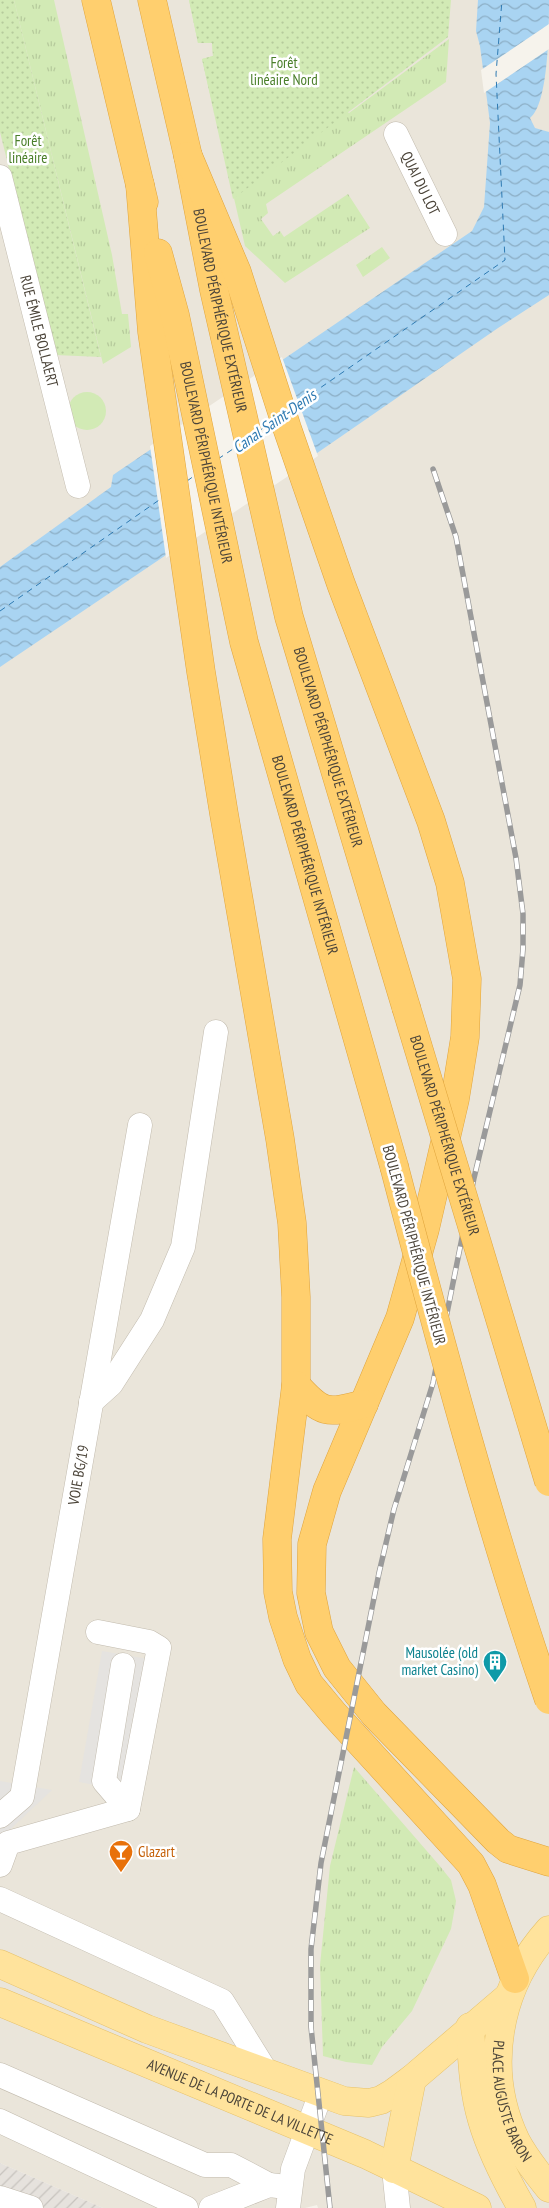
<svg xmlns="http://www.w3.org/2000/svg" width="549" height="2208" font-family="'PT Sans Narrow',sans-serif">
<defs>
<pattern id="industrial-furrows" width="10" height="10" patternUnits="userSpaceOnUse" patternTransform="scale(1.25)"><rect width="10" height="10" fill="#e6e2dd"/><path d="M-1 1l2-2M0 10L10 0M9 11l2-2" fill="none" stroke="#c7c3be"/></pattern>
<pattern id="grass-tufts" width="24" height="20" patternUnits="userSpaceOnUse" patternTransform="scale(1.25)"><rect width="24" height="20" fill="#d2eab5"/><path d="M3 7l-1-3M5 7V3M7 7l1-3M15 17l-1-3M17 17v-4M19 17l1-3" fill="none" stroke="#b6ca9c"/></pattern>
<pattern id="park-dots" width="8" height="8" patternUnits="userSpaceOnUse" patternTransform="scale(1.25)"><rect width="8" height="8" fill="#d2eab5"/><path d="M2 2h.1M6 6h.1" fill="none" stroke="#b6ca9c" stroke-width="1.8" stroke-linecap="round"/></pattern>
<pattern id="water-waves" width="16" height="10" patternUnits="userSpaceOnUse" patternTransform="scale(1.25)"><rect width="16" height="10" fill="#a9d4f2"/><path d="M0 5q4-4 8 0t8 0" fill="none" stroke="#8caec5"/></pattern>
</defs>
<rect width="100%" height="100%" fill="#f6f3ec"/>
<path fill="#eae5da" d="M0,0H549V2208H318L317,2205L305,2208H103L0,2163Z"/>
<path fill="url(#industrial-furrows)" d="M0,2163L103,2208H0Z"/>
<path fill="url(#grass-tufts)" d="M14,0H54L112,255L122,314H128L131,347L103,364Z
M189,0L349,113L449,39L446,82L266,204L268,213L261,219L273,236L280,231L284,237L348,194L370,228L285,283L245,246L202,59L213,56L212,43H198Z
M382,247L390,258L363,277L356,265Z
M354,1767L439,1865L451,1880L456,1901L451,1929L412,2011L382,2047L372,2065L346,2062L323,2056L320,1965L330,1866Z"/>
<path fill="url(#park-dots)" d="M0,0H14L101,357L55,355L0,132Z
M189,0H451L448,37L233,199L202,59L213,56L212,43H198Z"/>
<path fill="#d2eab5" d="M68 411a19 19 0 1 1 38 0a19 19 0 1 1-38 0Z"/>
<path fill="#e5e3e0" d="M102,1651L165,1662L142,1794L79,1782Z
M0,1781L52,1790L0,1839Z"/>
<path fill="url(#water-waves)" d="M478,0H549C549,27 549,104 530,118L535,128L549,132V295L498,328L307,460L0,667V567L111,487L113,475L472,231L484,207L490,123L480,46L476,31Z"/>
<path fill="#f6f3ec" d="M549,24V49L484,93L481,70Z
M282,357L318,456L166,558L150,446Z"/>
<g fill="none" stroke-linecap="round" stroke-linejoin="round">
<path stroke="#2e7ab2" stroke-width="1" stroke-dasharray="6 5" stroke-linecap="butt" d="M294,406L505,260L496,74L502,0
M259,431L270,423
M218,459L236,447
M187,481L194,476
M0,611L162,498"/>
<defs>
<g id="minor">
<path id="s1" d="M396,134L445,234"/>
<path id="s2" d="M0,177L78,486"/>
<path d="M91,1402L111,1384L152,1320L183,1247L216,1032"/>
<path d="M123,1665L104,1781L128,1809"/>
<path id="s3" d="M0,1816L22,1797L140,1125"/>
<path d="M0,1865L8,1843L128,1809L159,1648L149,1642L98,1632"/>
<path d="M0,1899L222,2001L265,2070"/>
<path d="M0,2075L205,2165H231L269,2185"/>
<path d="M0,2121L186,2208"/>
<path d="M394,2169L398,2208"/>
<path d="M0,2198L31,2208"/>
<path d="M211,2208L269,2185L278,2186"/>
<path d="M288,2208L293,2169L321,2093"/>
</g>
<g id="major">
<path id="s4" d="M549,1930C497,1988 482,2070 516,2141C525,2158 537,2173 549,2188"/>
<path d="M0,1964L147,2029L344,2101L369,2103L381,2100L393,2093L412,2079L508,1997"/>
<path id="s5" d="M0,2002L365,2154L477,2208"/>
<path d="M470,2027C472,2058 473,2090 482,2120C491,2151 506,2180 522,2208"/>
<path d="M394,2169L412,2079"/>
</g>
<g id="highway">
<path d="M96,0L144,202"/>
<path id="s6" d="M152,0L188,156L214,290L289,617L406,1007"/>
<path d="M188,156L237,272L287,428L341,584L431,821L450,883L467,979L465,1037L455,1099L425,1229L400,1318L327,1491L312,1544L311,1593L319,1632L337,1668L374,1714L498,1841L508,1849L549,1862"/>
<path d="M140,185L152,332L201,672L224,814L280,1139L292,1223L296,1297V1385L277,1539L278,1592L283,1617L297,1659L309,1684L334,1714L471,1864L482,1885L515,1979"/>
<path id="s7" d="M158,253L175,315L244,642L394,1166"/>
<path d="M296,1385C322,1414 326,1414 364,1404"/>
</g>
</defs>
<use href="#minor" stroke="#c2bbae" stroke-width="25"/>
<use href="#major" stroke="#e6c16a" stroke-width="29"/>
<use href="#highway" stroke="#e0a43c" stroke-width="29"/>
<use href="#minor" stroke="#fff" stroke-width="24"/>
<use href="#major" stroke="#ffe39c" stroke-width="28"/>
<use href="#highway" stroke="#ffcf6e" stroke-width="28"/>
<defs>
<path id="rail" d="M330,2208L311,2027V1949L321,1863L379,1573L394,1509L433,1383L474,1178L520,985L523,949V914L516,858L456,537L433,469"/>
</defs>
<use href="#rail" stroke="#9a9a9a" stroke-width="5.5"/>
<use href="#rail" stroke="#fff" stroke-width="4" stroke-dasharray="11" stroke-linecap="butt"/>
<defs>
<g id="highway-bridge">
<path id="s8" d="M406,1007L549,1482"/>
<path d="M394,1166C441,1345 489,1525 549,1700"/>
</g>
</defs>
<use href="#highway-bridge" stroke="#e0a43c" stroke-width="29" stroke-linecap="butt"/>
<use href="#highway-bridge" stroke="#ffcf6e" stroke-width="28"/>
</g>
<defs>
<symbol id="building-pin" viewBox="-11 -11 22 30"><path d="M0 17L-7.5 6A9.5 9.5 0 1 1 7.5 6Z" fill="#0f9aa8" stroke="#fff"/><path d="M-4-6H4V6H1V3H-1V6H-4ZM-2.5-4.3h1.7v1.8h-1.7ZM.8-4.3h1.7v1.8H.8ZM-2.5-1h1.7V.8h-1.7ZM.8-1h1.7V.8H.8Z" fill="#fff"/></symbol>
<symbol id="bar-pin" viewBox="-11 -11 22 30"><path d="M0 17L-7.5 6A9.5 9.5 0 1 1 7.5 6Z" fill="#e8710a" stroke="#fff"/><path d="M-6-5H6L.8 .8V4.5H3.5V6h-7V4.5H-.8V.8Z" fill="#fff"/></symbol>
</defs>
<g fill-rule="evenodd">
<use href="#building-pin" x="481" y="1648" width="28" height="38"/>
<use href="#bar-pin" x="107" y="1838" width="28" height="38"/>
</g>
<g text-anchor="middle" stroke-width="5" stroke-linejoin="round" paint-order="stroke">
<g font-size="15" fill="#4a7f2a" stroke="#fff">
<text x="284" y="68">Forêt<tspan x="284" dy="17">linéaire Nord</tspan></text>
<text x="28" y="146">Forêt<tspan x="28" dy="17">linéaire</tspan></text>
</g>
<g font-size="15" fill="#4b4439" stroke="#fff">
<text dy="5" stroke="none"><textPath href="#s1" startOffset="55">QUAI DU LOT</textPath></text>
<text dy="5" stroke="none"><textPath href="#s6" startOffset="318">BOULEVARD PÉRIPHÉRIQUE EXTÉRIEUR</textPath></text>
<text dy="5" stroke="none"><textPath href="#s2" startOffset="159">RUE ÉMILE BOLLAERT</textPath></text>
<text dy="5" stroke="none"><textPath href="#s7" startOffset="215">BOULEVARD PÉRIPHÉRIQUE INTÉRIEUR</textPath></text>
<text dy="5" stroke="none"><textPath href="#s6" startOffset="768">BOULEVARD PÉRIPHÉRIQUE EXTÉRIEUR</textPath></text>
<text dy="5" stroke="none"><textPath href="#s7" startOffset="620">BOULEVARD PÉRIPHÉRIQUE INTÉRIEUR</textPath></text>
<text dy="5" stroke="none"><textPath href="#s8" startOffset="134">BOULEVARD PÉRIPHÉRIQUE EXTÉRIEUR</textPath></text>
<text transform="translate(414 1245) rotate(75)" y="5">BOULEVARD PÉRIPHÉRIQUE INTÉRIEUR</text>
<text dy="5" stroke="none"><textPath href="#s3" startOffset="356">VOIE BG/19</textPath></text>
<text dy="5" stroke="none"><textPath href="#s4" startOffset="186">PLACE AUGUSTE BARON</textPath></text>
<text dy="5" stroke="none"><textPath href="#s5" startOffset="260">AVENUE DE LA PORTE DE LA VILLETTE</textPath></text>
</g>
<g font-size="15" fill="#0d838f" stroke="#fff" text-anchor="end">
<text x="478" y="1658">Mausolée (old<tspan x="478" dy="17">market Casino)</tspan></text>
</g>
<g font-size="15" fill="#c56008" stroke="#fff" text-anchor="start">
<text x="138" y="1857">Glazart</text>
</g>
<g font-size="16" font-style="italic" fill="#2e7ab2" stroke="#fff">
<text transform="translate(274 421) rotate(-35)" y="6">Canal Saint-Denis</text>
</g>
</g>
</svg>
